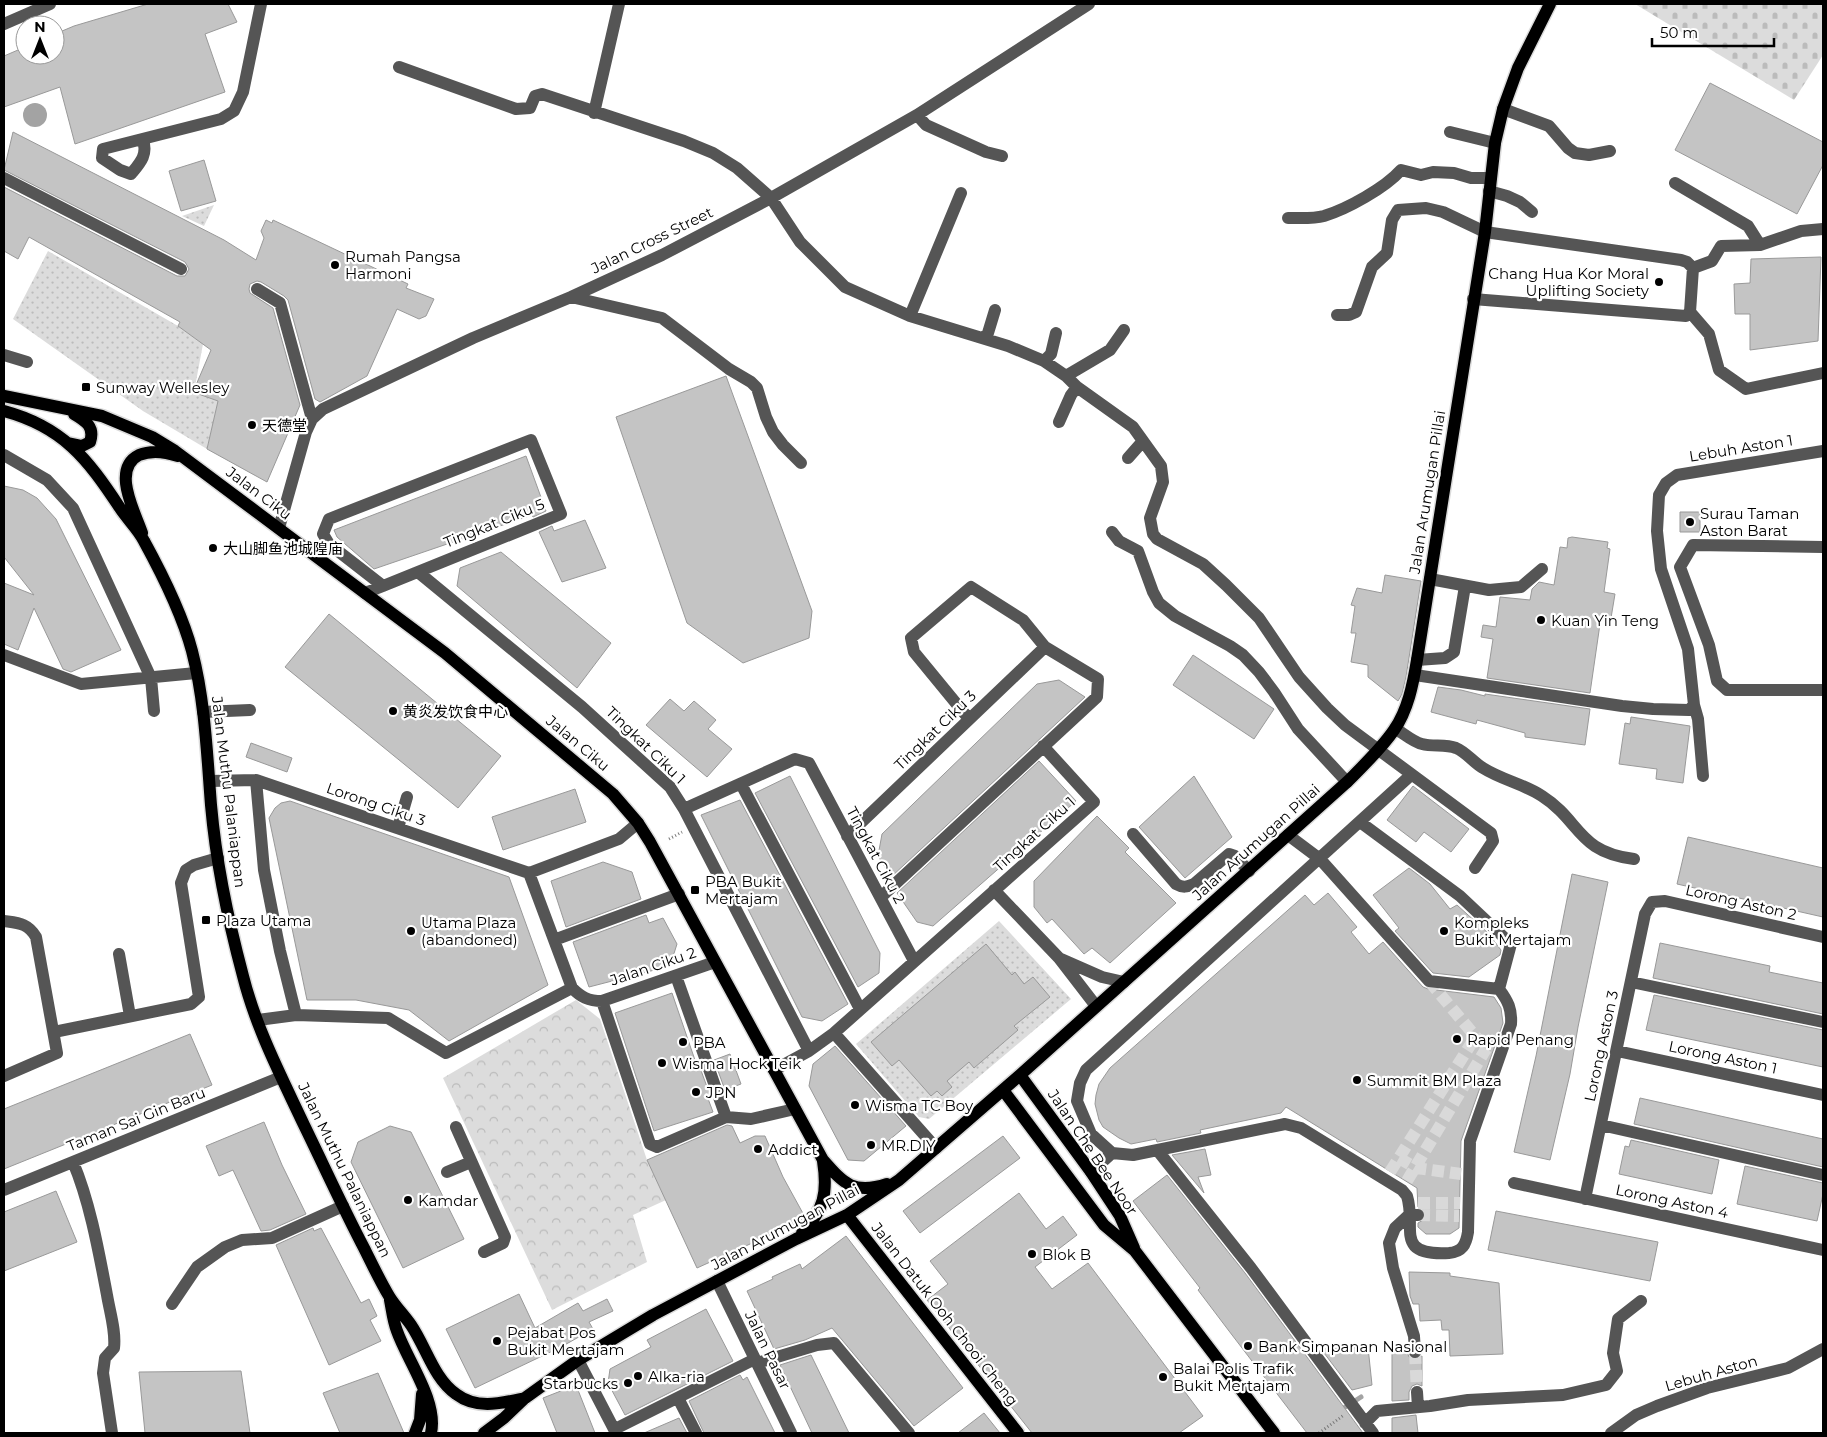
<svg xmlns="http://www.w3.org/2000/svg" width="1827" height="1437" font-family="Montserrat,'Noto Sans SC',sans-serif">
  <defs>
    <pattern id="grass-dots" width="8" height="8" patternUnits="userSpaceOnUse" patternTransform="scale(1.25)"><rect width="8" height="8" fill="#dcdcdc"/><path d="M2 2h.1M6 6h.1" fill="none" stroke="#bbb" stroke-width="1.8" stroke-linecap="round"/></pattern>
    <pattern id="forest-crowns" width="20" height="18" patternUnits="userSpaceOnUse" patternTransform="scale(1.25)"><rect width="20" height="18" fill="#dcdcdc"/><path d="M2 6a3 3 0 1 1 6 0M12 15a3 3 0 1 1 6 0" fill="none" stroke="#bbb"/></pattern>
    <pattern id="cemetery-stones" width="16" height="16" patternUnits="userSpaceOnUse" patternTransform="scale(1.25)"><rect width="16" height="16" fill="#dcdcdc"/><path d="M2 7V4a2 2 0 0 1 4 0v3zM10 15v-3a2 2 0 0 1 4 0v3z" fill="#bbb"/></pattern>
  </defs>
  <rect width="100%" height="100%" fill="#fff"/>
  <!-- grass -->
  <path fill="url(#grass-dots)" d="M214,205L204,226L182,216Z
    M48,251L178,326L203,344L194,392L218,401L207,449L143,411L13,319Z
    M999,921L1071,999L929,1119L919,1117L856,1044Z"/>
  <!-- forest -->
  <path fill="url(#forest-crowns)" d="M576,1000L600,1019L647,1160L666,1200L633,1215L647,1262L552,1310L443,1078Z"/>
  <!-- cemetery -->
  <path fill="url(#cemetery-stones)" d="M1635,4H1823V55L1794,100Z"/>
  <!-- water -->
  <path fill="#a3a3a3" d="M23 115a12 12 0 1 1 24 0a12 12 0 1 1-24 0Z"/>
  <g fill="none" stroke-linecap="round" stroke-linejoin="round">
    <!-- stream -->
    <path stroke="#a3a3a3" stroke-width="5" d="M1339,1411L1361,1397"/>
  </g>
  <!-- building -->
  <path fill="#c4c4c4" stroke="#999" d="M148,4H228L237,22L205,34L225,92L75,144L60,87L4,107V56L25,47V55H55V34L74,26Z
    M1710,83L1823,142V165L1797,214L1675,150Z
    M13,132L224,240L256,260L264,238L261,231L266,220L272,223L273,220L408,284L406,288L434,299L426,316L419,319L397,309L367,376L320,402L315,399L288,300L284,296L261,282L257,281L250,284L249,289L250,293L273,308L300,405L267,482L207,449L218,401L193,392L211,350L178,326L180,322L29,237L18,259L4,251V187L177,276H185L189,269L185,262L4,170Z
    M204,160L216,201L181,211L169,171Z
    M1821,257L1818,341L1750,350V314H1735L1734,284L1750,283L1751,259Z
    M726,376L812,611L809,638L743,663L687,623L616,417Z
    M526,456L546,511L533,517L532,515L374,569L337,537L334,530Z
    M4,486L23,490L37,498L56,519L121,650L71,672L63,669L34,608L18,650L4,644V583L34,595L4,557Z
    M1680,512H1700V532H1680Z
    M585,520L606,568L562,582L539,532L552,526L554,531Z
    M1572,537L1608,542L1607,548L1610,549L1604,592L1615,594L1611,618L1601,617L1590,693L1487,678L1493,639L1481,637L1483,625L1496,627L1500,597L1530,600L1532,589L1539,582L1554,585L1560,547L1567,548L1568,538Z
    M501,552L611,643L577,688L457,586L460,568Z
    M1385,575L1421,581L1406,677L1402,694L1398,701L1368,677V665L1351,662L1356,633H1351L1355,606L1351,605L1357,588L1382,593Z
    M329,614L501,756L458,808L285,667Z
    M1193,655L1274,709L1254,739L1173,685Z
    M1059,680L1085,697L891,877L878,856L882,834L1037,684Z
    M1438,687L1461,690L1485,696V694L1590,709L1585,745L1525,737V733L1477,720L1476,724L1431,712Z
    M670,699L684,711L694,701L716,720L708,729L732,749L707,777L646,725Z
    M1631,717L1690,726L1683,783L1656,779L1657,769L1619,764L1625,723L1630,724Z
    M251,743L292,758L287,772L246,757Z
    M1039,761L1076,801L933,926L917,922L897,893Z
    M790,776L880,953L879,973L858,987L755,793Z
    M1194,776L1232,837L1185,878L1139,827Z
    M1413,786L1469,829L1451,852L1424,832L1416,842L1387,820Z
    M575,789L586,822L503,850L492,817Z
    M740,800L848,1004L822,1021L802,1017L701,815Z
    M290,801L509,877L548,985L449,1041L409,1010L356,1000H307L269,818L275,808L281,803Z
    M1097,816L1129,848L1125,852L1176,903L1110,963L1092,948L1084,954L1052,919L1047,923L1034,907V881Z
    M1688,837L1823,868V917L1677,884Z
    M603,862L632,872L641,899L566,927L551,881Z
    M1409,868L1430,884L1450,909L1457,905L1488,933L1501,950L1500,955L1469,977L1433,973L1395,931L1399,928L1373,895Z
    M1572,874L1608,882L1578,1027L1570,1074L1550,1160L1514,1152L1536,1056Z
    M1328,893L1357,927L1351,932L1369,954L1383,942L1423,987L1428,989L1494,997L1501,1008L1503,1023L1461,1141L1459,1228L1450,1234H1426L1418,1227V1223L1425,1219L1426,1215L1422,1208L1418,1207L1417,1188L1286,1107L1281,1113L1200,1130L1201,1133L1157,1142L1156,1139L1131,1144L1119,1138L1103,1127L1099,1120L1095,1104L1096,1095L1099,1084L1110,1068L1305,895L1314,905Z
    M646,915L649,923L663,918L677,944L670,966L589,987L573,942Z
    M1660,943L1770,966L1769,972L1823,983V1014L1653,978Z
    M986,944L1012,975L1015,972L1024,984L1033,977L1050,997L1014,1026L1018,1030L974,1068L969,1062L947,1081L952,1087L942,1096L937,1091L931,1096L899,1060L892,1066L871,1042Z
    M672,993L697,1066L699,1065L710,1095L707,1096L713,1112L654,1131L615,1013Z
    M1654,995L1823,1030V1067L1646,1030Z
    M190,1034L212,1085L4,1169V1109Z
    M835,1046L906,1126L864,1161L848,1160L809,1086L813,1064Z
    M730,1054L741,1084L725,1090L714,1060Z
    M1640,1098L1823,1139V1167L1634,1124Z
    M264,1122L282,1165L306,1214L270,1230L261,1231L233,1170L219,1176L206,1146Z
    M727,1125L732,1126L740,1143L755,1136H765L783,1177L805,1217L792,1225L697,1268L647,1160Z
    M390,1126L411,1132L464,1239L403,1268L351,1162L358,1142Z
    M1003,1136L1020,1158L920,1233L903,1211Z
    M1631,1140L1719,1160L1712,1194L1619,1174L1625,1146L1629,1147Z
    M1205,1149L1211,1175L1198,1177L1204,1193L1172,1155Z
    M1745,1166L1823,1183V1194L1817,1221L1737,1204Z
    M1167,1175L1245,1273L1363,1433H1307L1229,1331L1198,1290L1200,1288L1133,1201Z
    M56,1191L77,1242L4,1271V1212Z
    M1019,1193L1046,1229L1063,1216L1077,1235L1035,1267L1052,1289L1088,1263L1203,1416L1179,1433H1032L927,1300L948,1284L930,1261Z
    M1496,1211L1658,1242L1650,1281L1488,1250Z
    M313,1228L314,1231L321,1228L361,1303L369,1299L377,1316L370,1320L381,1341L329,1365L276,1245Z
    M846,1236L963,1388L914,1426L832,1328L805,1340L774,1349L747,1291L773,1279L772,1277L800,1264L802,1269Z
    M1409,1272L1450,1273V1276L1499,1283L1503,1354L1450,1356L1449,1330H1442L1441,1320L1420,1321L1419,1304H1413L1410,1296Z
    M519,1294L535,1328L578,1303L583,1311L607,1299L613,1311L589,1322L593,1329L561,1347L475,1388L446,1329Z
    M706,1309L733,1361L625,1415L608,1383L610,1369L651,1347L647,1340Z
    M1368,1347L1372,1385L1352,1390L1321,1349Z
    M1392,1351L1407,1352L1409,1357L1415,1360L1422,1356V1386L1417,1384L1412,1386L1409,1392V1400L1392,1401Z
    M811,1355L849,1433H812L780,1365Z
    M241,1371L250,1433H145L139,1372Z
    M378,1373L404,1433H340L323,1393Z
    M740,1375L743,1380L747,1377L775,1433H704L689,1401Z
    M576,1385L595,1433H557L543,1398Z
    M984,1413L1000,1433H958Z
    M1416,1415L1418,1433H1392V1418Z
    M679,1418L687,1433H644Z"/>
  <g fill="none" stroke-linecap="round" stroke-linejoin="round">
    <!-- minor-tunnel -->
    <path stroke="#d9d9d9" stroke-width="12" stroke-dasharray="12 6" stroke-linecap="butt" d="M1429,981L1481,1043
      M1399,1158L1416,1168L1461,1174
      M1390,1172L1476,1036
      M1407,1181L1486,1049
      M1418,1203H1460
      M1418,1215L1459,1216
      M1415,1352L1417,1392"/>
    <!-- major casing -->
    <g stroke="#dbdbdb" stroke-width="15">
      <path id="major" d="M4,396L102,416L152,437L175,451L445,653L613,794L638,823L650,842L823,1160C844,1184 854,1195 887,1184
        M4,411C63,427 87,458 120,508C127,519 138,529 144,541C161,572 183,617 192,651C205,701 207,754 211,805C216,862 228,920 243,976C256,1028 281,1076 304,1125C324,1166 343,1208 364,1248C372,1264 380,1281 389,1296C395,1306 404,1315 411,1325C426,1347 434,1379 456,1394C477,1410 502,1403 525,1398
        M68,443L82,446L90,442C95,427 86,421 74,414
        M142,533C135,512 111,469 139,455C151,450 166,452 178,456
        M1020,1075L1091,1172L1120,1216L1134,1248
        M1003,1090L1104,1225L1135,1251L1274,1433
        M847,1215L1018,1433
        M802,1233C824,1210 828,1193 823,1161
        M390,1300C392,1310 393,1321 397,1331C407,1360 438,1401 431,1433
        M415,1433L420,1420L422,1394
        M484,1433L504,1418L525,1398L578,1360L653,1315L796,1239L847,1215L899,1180L1020,1075L1347,782C1364,765 1381,749 1394,730C1408,710 1413,684 1417,660L1485,232L1495,143L1503,109L1518,68L1550,4"/>
    </g>
    <!-- path -->
    <path stroke="#777" stroke-width="3" stroke-dasharray="1 2.5" stroke-linecap="butt" d="M669,839L682,832
      M1319,1433L1344,1415"/>
    <!-- minor -->
    <path stroke="#555" stroke-width="12" d="M4,24L50,4
      M399,67L516,109L530,108L535,96L542,94L684,141L713,153L737,168L771,198L800,242L845,287L910,316L1008,346L1044,361L1066,376L1077,387L1133,427L1161,466L1163,482L1150,518L1153,534L1157,539L1203,564L1226,585L1259,618L1299,677L1327,708L1345,725L1491,833L1493,841L1475,868
      M1503,109L1549,126L1568,148L1575,153L1589,155L1610,151
      M594,113L619,4
      M917,115L926,125L986,152L1002,156
      M1450,132L1495,143
      M143,140C148,155 140,163 131,174L120,170L102,158L103,149L221,119L234,111L243,92L261,4
      M4,178L181,269
      M1675,183L1748,226L1760,245
      M1489,191L1507,196L1520,202L1532,212
      M1288,218C1300,218 1313,219 1324,216C1347,209 1385,188 1401,170L1421,175L1433,172L1454,173L1471,178H1490
      M1693,268L1712,261L1721,246L1760,245L1801,231L1823,229
      M257,289L280,303L312,419
      M571,297L662,318L729,369L751,382L757,388L766,417L773,432L783,445L801,463
      M1690,312L1709,334L1719,370L1746,389L1823,373
      M1337,315H1349L1356,312L1372,267L1387,253L1392,220L1398,210L1426,208L1443,212L1485,232L1681,260L1687,262L1693,268L1690,312L1686,316L1473,299
      M910,316L961,193
      M984,338L988,333L995,310
      M4,355L27,362
      M1044,361L1051,354L1056,333
      M1066,376L1110,350L1124,330
      M1059,422L1071,395L1077,387
      M4,455L47,480L73,508L151,678L154,711
      M1128,458L1143,441
      M279,528L306,432L312,419L323,409L473,338L571,297L662,255L771,198L917,115L1089,4
      M1112,532L1119,541L1138,551L1153,592L1159,603L1175,616L1230,646L1243,655L1259,672L1274,692L1298,729L1347,782
      M1823,547L1693,545L1680,567L1709,645L1717,681L1727,690H1823
      M418,572L582,707L670,787L684,809L809,1051
      M1430,579L1489,590L1521,587L1542,569
      M365,593L383,586L561,514L531,440L329,519L323,534L329,544L383,586
      M4,655L81,684L196,673
      M1417,660L1445,658L1454,652L1465,586
      M1415,675L1622,706L1653,709L1689,710L1694,705L1688,649L1661,569L1657,531L1659,495L1666,483L1677,475L1823,451
      M1694,705L1698,719L1703,776
      M203,712L250,710
      M1396,729C1403,733 1413,742 1422,744C1433,747 1445,744 1456,748C1466,752 1474,763 1483,768C1502,780 1524,784 1542,796C1581,821 1577,852 1634,859
      M256,780L264,870L280,951L296,1015
      M210,781L256,780L529,873
      M741,784L860,1009
      M684,809L795,759L809,763L914,961
      M1360,822L1460,896L1511,944L1499,989
      M398,828L407,797
      M1133,834L1176,884C1183,888 1187,887 1194,884L1229,854L1235,856L1249,871
      M1288,835L1320,859L1429,981L1499,989C1508,1001 1512,1009 1511,1024L1470,1141L1468,1232C1466,1245 1462,1252 1449,1253C1393,1256 1417,1228 1407,1196L1402,1190L1301,1128L1285,1124L1133,1155L1112,1153L1091,1134L1077,1101L1080,1083L1086,1070L1411,775
      M847,836L1045,647
      M529,873L572,988C581,997 588,1001 602,1001L715,962
      M529,873L619,839L638,823
      M994,890L1059,958L1096,1006
      M881,897L1097,697L1098,679L1045,647L1023,620L971,587L911,638L914,652L969,719
      M4,921C18,923 28,923 36,937L57,1053L4,1076
      M554,940L679,894
      M119,954L130,1016
      M1061,959L1102,977L1124,982
      M676,976L726,1117
      M1631,982L1823,1022
      M602,1001L650,1144L657,1147L726,1117L751,1119L795,1109
      M258,1020L296,1015L388,1018L446,1053L572,988
      M54,1032L191,1004L199,997L181,883L186,870L194,865L218,858
      M834,1033L936,1148
      M1617,1051L1823,1095
      M774,1070L809,1051L834,1033L1094,802L1043,746
      M1601,1125L1823,1175
      M456,1127L505,1237L503,1243L484,1252
      M1158,1151L1251,1268L1373,1433
      M73,1162C90,1202 99,1253 107,1295C110,1313 116,1331 114,1348L105,1358L103,1373L112,1433
      M447,1172L471,1162
      M1091,1172L1112,1153
      M1514,1183L1823,1250
      M4,1190L281,1077
      M1585,1199L1645,914L1652,902L1665,901L1823,937
      M717,1281L791,1433
      M172,1304L197,1267L225,1247L242,1240L272,1238L343,1206
      M1415,1352L1414,1336L1393,1268L1389,1243L1395,1228L1409,1215H1418
      M578,1360L616,1433
      M757,1363L817,1345L834,1343L909,1433
      M1417,1392L1418,1407
      M678,1398L696,1433
      M1365,1423L1377,1411L1430,1406L1468,1400L1563,1395L1606,1385L1617,1371L1613,1353L1618,1319L1641,1301
      M615,1429L755,1359
      M1611,1433L1636,1415L1657,1406L1707,1388L1788,1368L1823,1349"/>
    <!-- major -->
    <use href="#major" stroke="#000" stroke-width="12"/>
  </g>
  <!-- markers -->
  <g fill="#000" stroke="#fff" stroke-width="2">
    <circle cx="335" cy="265" r="5"/>
    <circle cx="1659" cy="282" r="5"/>
    <rect x="81" y="382" width="10" height="10" rx="2.5"/>
    <circle cx="252" cy="425" r="5"/>
    <circle cx="1690" cy="522" r="5"/>
    <circle cx="213" cy="548" r="5"/>
    <circle cx="1541" cy="620" r="5"/>
    <circle cx="393" cy="711" r="5"/>
    <rect x="690" y="885" width="10" height="10" rx="2.5"/>
    <rect x="201" y="915" width="10" height="10" rx="2.5"/>
    <circle cx="411" cy="931" r="5"/>
    <circle cx="1444" cy="931" r="5"/>
    <circle cx="1457" cy="1039" r="5"/>
    <circle cx="683" cy="1042" r="5"/>
    <circle cx="662" cy="1063" r="5"/>
    <circle cx="1357" cy="1080" r="5"/>
    <circle cx="696" cy="1092" r="5"/>
    <circle cx="855" cy="1105" r="5"/>
    <circle cx="871" cy="1145" r="5"/>
    <circle cx="758" cy="1149" r="5"/>
    <circle cx="408" cy="1200" r="5"/>
    <circle cx="1032" cy="1254" r="5"/>
    <circle cx="497" cy="1341" r="5"/>
    <circle cx="1248" cy="1346" r="5"/>
    <circle cx="638" cy="1376" r="5"/>
    <circle cx="1163" cy="1377" r="5"/>
    <circle cx="628" cy="1383" r="5"/>
  </g>
  <g text-anchor="middle" dominant-baseline="central" stroke-width="4.5" stroke-linejoin="round" paint-order="stroke">
    <!-- street labels -->
    <g font-size="15" fill="#000" stroke="#fff">
      <text transform="translate(652 240) rotate(-26)">Jalan Cross Street</text>
      <text transform="translate(1741 448) rotate(-9)">Lebuh Aston 1</text>
      <text transform="translate(1427 492) rotate(-81)">Jalan Arumugan Pillai</text>
      <text transform="translate(259 493) rotate(37)">Jalan Ciku</text>
      <text transform="translate(494 523) rotate(-22)">Tingkat Ciku 5</text>
      <text transform="translate(935 730) rotate(-44)">Tingkat Ciku 3</text>
      <text transform="translate(578 743) rotate(40)">Jalan Ciku</text>
      <text transform="translate(646 745) rotate(44)">Tingkat Ciku 1</text>
      <text transform="translate(229 792) rotate(83)">Jalan Muthu Palaniappan</text>
      <text transform="translate(376 804) rotate(19)">Lorong Ciku 3</text>
      <text transform="translate(1034 834) rotate(-42)">Tingkat Ciku 1</text>
      <text transform="translate(1256 842) rotate(-42)">Jalan Arumugan Pillai</text>
      <text transform="translate(876 855) rotate(62)">Tingkat Ciku 2</text>
      <text transform="translate(1741 902) rotate(13)">Lorong Aston 2</text>
      <text transform="translate(653 966) rotate(-19)">Jalan Ciku 2</text>
      <text transform="translate(1601 1046) rotate(-78)">Lorong Aston 3</text>
      <text transform="translate(1723 1057) rotate(12)">Lorong Aston 1</text>
      <text transform="translate(136 1119) rotate(-22)">Taman Sai Gin Baru</text>
      <text transform="translate(1093 1152) rotate(56)">Jalan Che Bee Noor</text>
      <text transform="translate(345 1170) rotate(64)">Jalan Muthu Palaniappan</text>
      <text transform="translate(1672 1201) rotate(12)">Lorong Aston 4</text>
      <text transform="translate(785 1227) rotate(-28)">Jalan Arumugan Pillai</text>
      <text transform="translate(945 1314) rotate(52)">Jalan Datuk Ooh Chooi Cheng</text>
      <text transform="translate(768 1350) rotate(64)">Jalan Pasar</text>
      <text transform="translate(1711 1373) rotate(-16)">Lebuh Aston</text>
    </g>
    <!-- poi labels -->
    <g font-size="15" fill="#000" stroke="#fff" text-anchor="start">
      <text x="345" y="256">Rumah Pangsa<tspan x="345" dy="17">Harmoni</tspan></text>
      <text x="1649" y="273" text-anchor="end">Chang Hua Kor Moral<tspan x="1649" dy="17">Uplifting Society</tspan></text>
      <text x="96" y="387">Sunway Wellesley</text>
      <text x="262" y="425">天德堂</text>
      <text x="1700" y="513">Surau Taman<tspan x="1700" dy="17">Aston Barat</tspan></text>
      <text x="223" y="548">大山脚鱼池城隍庙</text>
      <text x="1551" y="620">Kuan Yin Teng</text>
      <text x="403" y="711">黄炎发饮食中心</text>
      <text x="705" y="881">PBA Bukit<tspan x="705" dy="17">Mertajam</tspan></text>
      <text x="216" y="920">Plaza Utama</text>
      <text x="421" y="922">Utama Plaza<tspan x="421" dy="17">(abandoned)</tspan></text>
      <text x="1454" y="922">Kompleks<tspan x="1454" dy="17">Bukit Mertajam</tspan></text>
      <text x="1467" y="1039">Rapid Penang</text>
      <text x="693" y="1042">PBA</text>
      <text x="672" y="1063">Wisma Hock Teik</text>
      <text x="1367" y="1080">Summit BM Plaza</text>
      <text x="706" y="1092">JPN</text>
      <text x="865" y="1105">Wisma TC Boy</text>
      <text x="881" y="1145">MR.DIY</text>
      <text x="768" y="1149">Addict</text>
      <text x="418" y="1200">Kamdar</text>
      <text x="1042" y="1254">Blok B</text>
      <text x="507" y="1332">Pejabat Pos<tspan x="507" dy="17">Bukit Mertajam</tspan></text>
      <text x="1258" y="1346">Bank Simpanan Nasional</text>
      <text x="1173" y="1368">Balai Polis Trafik<tspan x="1173" dy="17">Bukit Mertajam</tspan></text>
      <text x="648" y="1376">Alka-ria</text>
      <text x="618" y="1383" text-anchor="end">Starbucks</text>
    </g>
  </g>
  <!-- border -->
  <rect width="1827" height="1437" fill="none" stroke="#000000" stroke-width="10"/>
  <!-- north arrow -->
  <g transform="translate(40 40)"><circle r="24" fill="#ffffff" stroke="#999999"/>
  <path d="M0-4L9 19L0 12L-9 19Z" fill="#000000"/>
  <text y="-8" font-size="14" font-weight="bold" text-anchor="middle" fill="#000000">N</text>
  </g>
  <!-- scale -->
  <path d="M1652 38v8h122v-8" fill="none" stroke="#000000" stroke-width="2.5"/>
  <text x="1660" y="38" font-size="15" fill="#000000" stroke="#ffffff" stroke-width="4" paint-order="stroke">50 m</text>
</svg>
